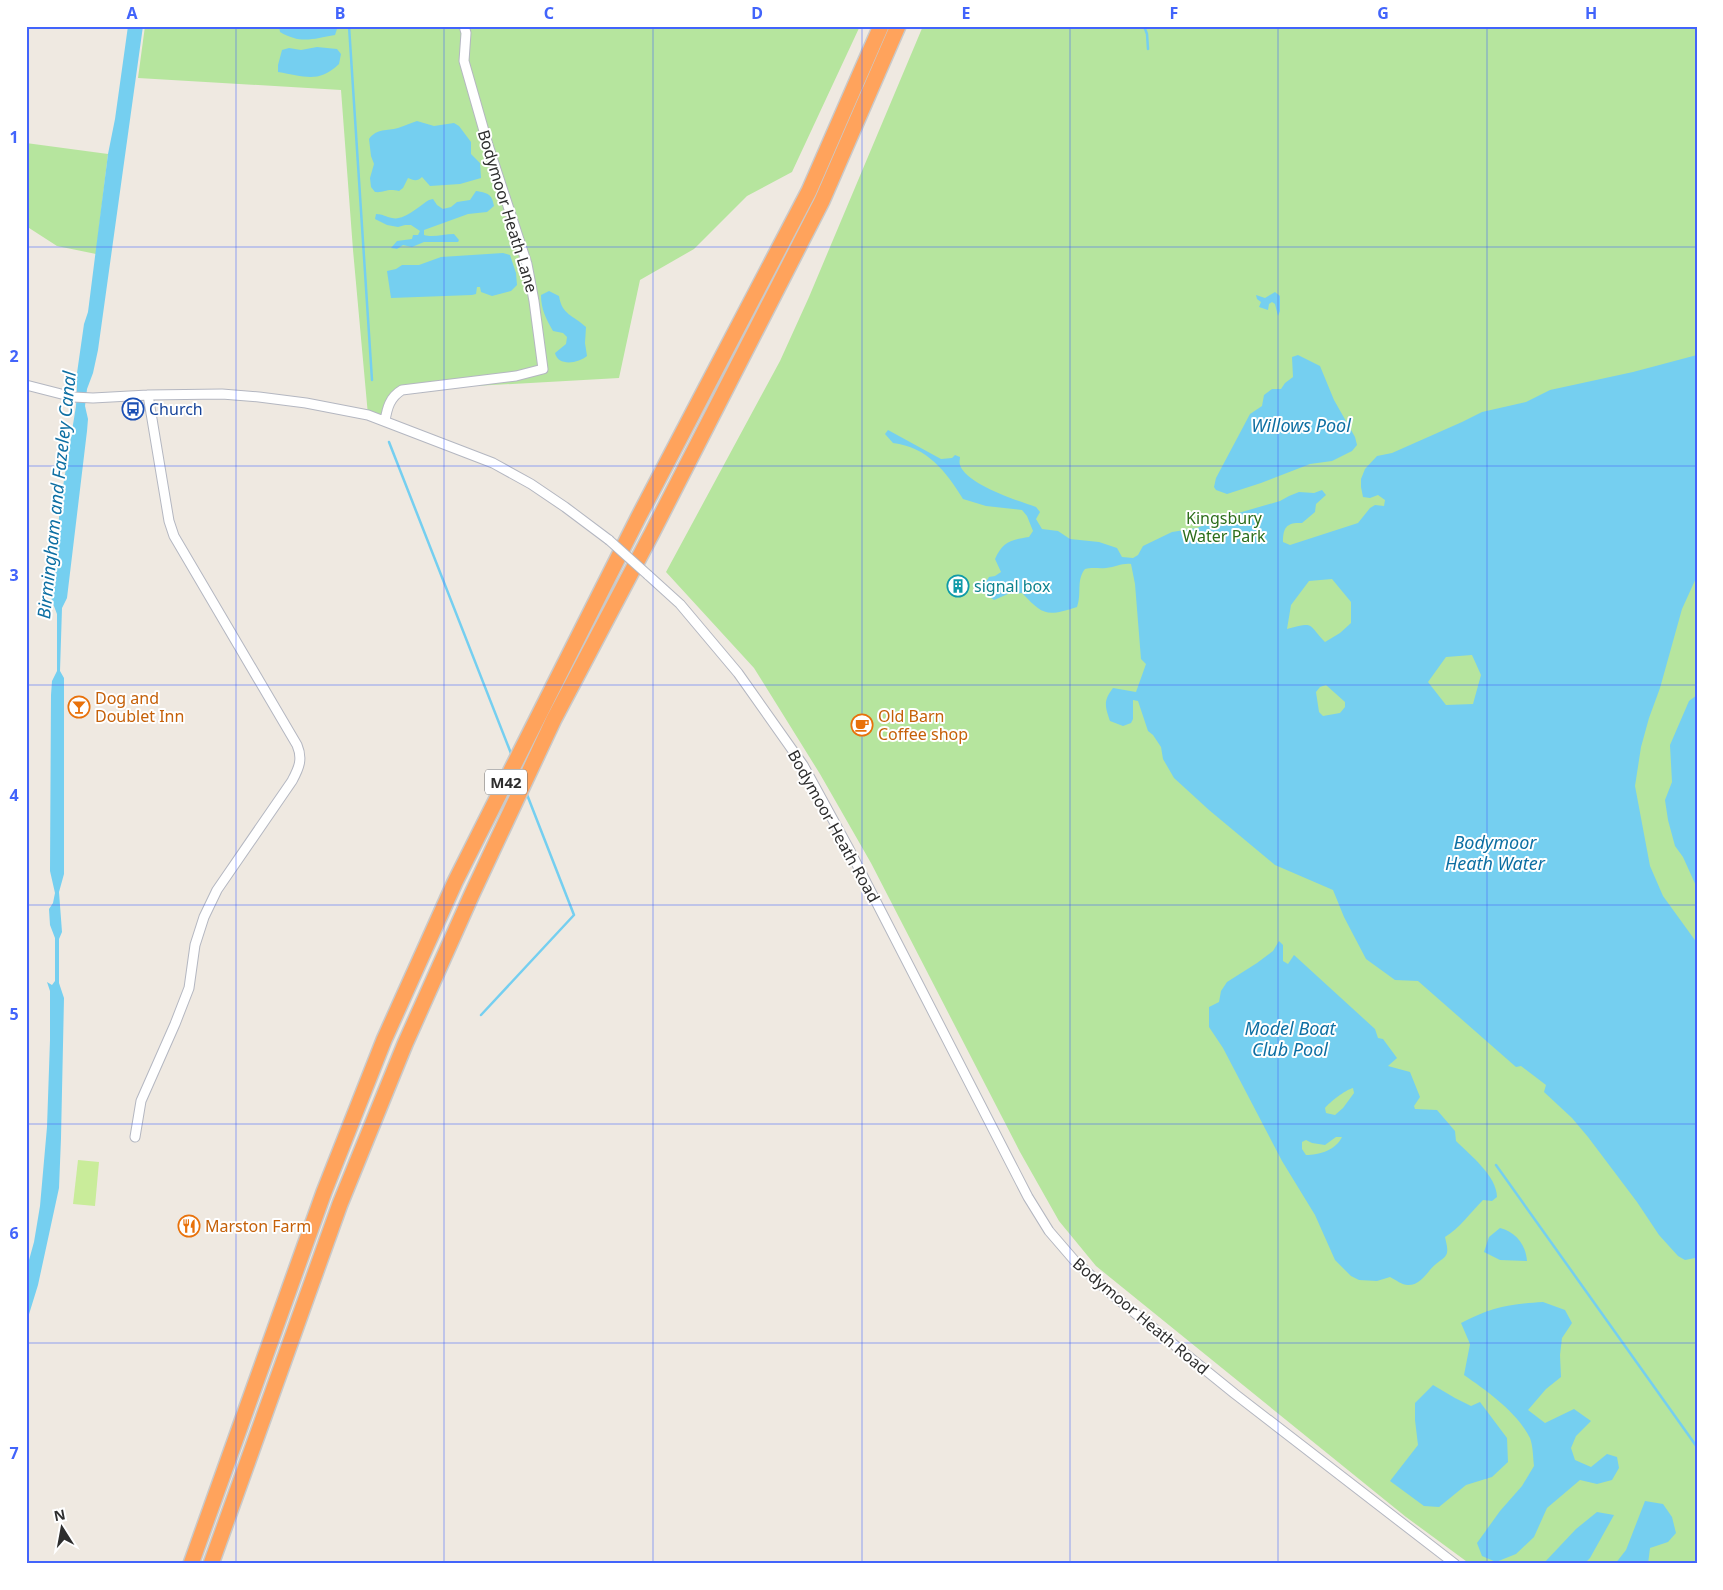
<svg xmlns="http://www.w3.org/2000/svg" width="1723" height="1590" font-family="'Noto Sans',sans-serif">
  <rect width="100%" height="100%" fill="#efe9e1"/>
  <!-- green -->
  <path fill="#b6e59e" d="M145,26H860L792,172L747,196L694,249L640,280L619,378L402,390L394,394L385,421L368,415L353,250L341,90L138,78Z
    M923,26H1697V1564H1470L1406,1517L1096,1266L1059,1221L1020,1152L871,863L820,774L754,668L666,572L780,361L809,297Z
    M26,143L108,154L96,254L57,246L26,226L28,219H26Z"/>
  <!-- pitch -->
  <path fill="#c9ec9a" d="M78,1160L99,1162L95,1206L73,1204Z"/>
  <!-- water -->
  <path fill="#75cff0" fill-rule="evenodd" d="M128,26H143L98,350L93,373L87,389L85,406L88,419L87,431L67,598L62,608L60,671L64,678V874L59,892L62,932L59,939V983L64,998L61,1138L59,1188L38,1285L26,1324V1271L34,1242L40,1206L47,1127L50,1040V991L47,982L52,985L55,981V938L50,925L49,909L53,903L55,893L50,871L51,695L52,681L57,671V614L52,601L49,584L54,564L61,499L76,406L77,386L76,380L84,324L88,312L108,154L115,119Z
    M279,26H338L335,35C313,39 300,44 280,32Z
    M317,47L337,49L341,54L339,64C318,84 304,76 278,72V65L282,50L289,48L301,50Z
    M417,121L434,126L454,123L459,126L471,142V154L480,163L481,178L460,184L430,186L422,177C417,182 413,180 408,178L403,188L399,191C386,188 385,193 375,192L371,187L370,178L374,164L371,156L369,139C377,128 387,131 398,128C405,126 410,123 417,121Z
    M476,191C488,193 492,194 494,206L487,212L468,214L424,230V235C433,238 444,234 454,234L459,240L458,242H424L412,247L403,245L397,249L391,248L397,241L412,239L413,235H418L420,231L411,225H405L398,227L387,225L375,219L376,214C383,214 386,217 392,218C404,221 419,206 429,200L433,199L437,205L443,209L451,207L457,202L470,200Z
    M503,253L510,255L516,273L517,285L511,291L492,296L481,292L480,287H477L476,294L472,295L391,298L387,271L396,269L402,265H419L441,257Z
    M549,291L559,296C562,315 573,315 586,327L585,343L587,356C579,363 558,367 555,353L566,344L567,337L563,333L553,331C546,319 541,309 541,295Z
    M1275,292L1280,296V311L1278,316L1275,304L1272,302L1269,304L1268,310L1259,307L1261,302L1257,299L1256,295L1265,298Z
    M1298,355L1320,366L1334,400L1355,437L1357,445L1352,451L1332,461L1310,464L1261,483L1227,494L1216,490L1214,487L1216,478L1250,414L1262,406L1264,395L1272,389H1281L1285,383L1293,377L1292,357Z
    M1697,355V576L1682,609L1660,688L1649,718L1641,747L1635,786L1650,866L1663,896L1697,943V1256L1695,1258L1685,1260L1678,1256L1659,1235L1637,1202L1588,1137L1572,1118L1544,1092L1546,1085L1521,1066L1516,1067L1418,981L1395,980L1366,959L1344,917L1333,890L1275,865L1209,810L1174,778L1163,759L1161,747L1153,735L1148,731L1138,701L1133,700V719L1131,723L1123,726L1110,721C1105,706 1103,701 1113,688L1136,692L1146,664L1141,659L1135,584L1131,564C1122,563 1116,567 1106,568C1099,569 1093,567 1085,569C1076,580 1082,594 1077,607C1046,617 1043,615 1022,593L1008,594L994,600L984,593V585L989,577L995,576L1001,572L995,559C1003,541 1011,540 1029,537L1033,531L1027,516L1022,510L986,506L963,499C946,471 927,447 893,443L885,434L888,430L941,459L952,458L955,455L960,457C960,459 959,462 960,465C966,484 1018,501 1036,507L1040,512L1036,519L1042,529L1058,531L1070,539L1099,542L1117,548L1122,557L1133,558L1138,555L1143,546L1172,532L1197,528L1221,518L1280,501L1289,496L1299,492L1314,493L1322,490L1326,495L1316,504L1315,512L1302,523C1287,522 1283,527 1283,542L1290,545L1358,523L1370,508L1375,505L1384,506L1385,500L1378,495L1370,498L1363,497L1361,487V479L1365,469L1377,456L1392,453L1462,422L1482,412L1526,402L1550,390L1633,372ZM1332,579L1351,602V623L1340,633L1325,642C1307,623 1315,622 1287,629L1291,605L1309,581ZM1472,655L1481,675L1473,704L1446,705L1428,682L1446,657ZM1326,685L1345,702V707L1340,713L1323,716L1319,712L1316,692L1320,687Z
    M1697,695V888L1683,857L1675,846L1668,820L1665,800L1672,782L1670,745L1689,701Z
    M1279,941L1283,945V961L1288,964L1294,955L1375,1029L1378,1038L1383,1039L1397,1058L1388,1066L1410,1072L1420,1097L1414,1106L1415,1109L1437,1110L1455,1131L1456,1141C1470,1155 1497,1176 1497,1197L1492,1201L1483,1200C1471,1212 1459,1229 1445,1237C1446,1242 1448,1248 1447,1253C1445,1259 1440,1260 1436,1264C1427,1271 1422,1285 1408,1285C1402,1285 1396,1280 1390,1277L1377,1281L1359,1280L1351,1276L1335,1260L1315,1215L1282,1161L1223,1048L1209,1027V1007L1219,1002L1221,991L1227,982L1257,963L1273,951ZM1353,1088L1354,1093L1343,1108L1335,1115L1326,1113L1325,1108C1330,1102 1345,1090 1353,1088ZM1336,1137H1342C1336,1150 1319,1155 1306,1155L1302,1149V1142L1306,1140L1312,1143L1325,1145Z
    M1500,1228C1516,1232 1526,1245 1527,1261L1500,1260L1484,1252L1489,1237Z
    M1543,1302L1565,1310L1572,1323L1562,1338L1560,1355L1561,1377L1546,1389L1528,1410L1545,1423L1574,1409L1591,1421L1576,1436L1571,1448L1575,1460L1591,1467L1607,1454L1617,1457L1619,1468L1612,1480L1597,1484L1580,1480L1547,1508L1534,1537L1516,1554L1496,1562L1482,1556L1477,1543L1500,1511L1522,1486L1534,1466C1533,1457 1533,1446 1530,1438C1517,1412 1487,1391 1464,1375L1470,1344L1461,1323C1492,1307 1509,1304 1543,1302Z
    M1433,1385L1455,1398L1471,1406L1480,1402L1507,1438L1508,1462L1492,1477L1466,1485L1439,1507L1424,1506L1390,1481L1418,1445L1415,1420V1403Z
    M1645,1501L1663,1504L1672,1517L1676,1533L1668,1542L1650,1548L1648,1564H1615L1626,1550Z
    M1597,1512L1614,1515L1590,1558L1584,1564H1543L1576,1529Z"/>
  <g fill="none" stroke-linecap="round" stroke-linejoin="round">
    <!-- stream -->
    <path stroke="#75cff0" stroke-width="2.5" d="M349,26L372,380
      M1144,26L1147,34L1148,49
      M389,442L512,756
      M481,1015L574,915L526,792
      M1496,1165L1697,1447"/>
    <!-- minor casing -->
    <g stroke="#b4b7c1" stroke-width="11">
      <path id="minor" d="M26,385L73,397L93,398L148,395L222,394L259,397L306,403L368,415L493,463L531,484L565,507L609,540
        M385,421C387,408 390,397 402,390L516,376L543,369L534,301L527,264L488,145L464,61L466,33L464,26
        M648,575L680,604L738,673L803,765L849,849L1028,1197L1049,1231L1074,1260L1109,1292L1235,1394L1455,1564
        M135,1137L141,1101L175,1024L189,988L195,945L204,917L217,890L292,781C299,768 303,759 297,745L174,536L169,521L148,395"/>
    </g>
    <!-- motorway casing -->
    <g stroke="#c9c9c9" stroke-width="18">
      <path id="motorway" d="M191,1564L324,1192L384,1040L455,882L638,518L809,191L881,26
        M211,1564L340,1204L405,1044L472,894L554,719L652,533L822,201L898,26"/>
    </g>
    <!-- minor -->
    <use href="#minor" stroke="#fff" stroke-width="9"/>
    <!-- motorway -->
    <use href="#motorway" stroke="#ffa35c" stroke-width="15"/>
    <!-- minor-bridge casing -->
    <g stroke="#b4b7c1" stroke-width="11" stroke-linecap="butt">
      <path id="minor-bridge" d="M609,540L648,575"/>
    </g>
    <!-- minor-bridge -->
    <use href="#minor-bridge" stroke="#fff" stroke-width="9"/>
  </g>
  <!-- grid -->
  <path fill="none" stroke="#4264fb" stroke-width="1" stroke-opacity="0.55" d="M236,26V1564M444,26V1564M653,26V1564M862,26V1564M1070,26V1564M1278,26V1564M1487,26V1564M26,247H1697M26,466H1697M26,685H1697M26,905H1697M26,1124H1697M26,1343H1697"/>
  <!-- icons -->
  <defs>
    <g id="bus-ring" transform="scale(1.125)"><circle r="9.5" fill="#fff" stroke="#1a4fb4" stroke-width="1.5"/><path d="M-5-6H5V4H4V6H2V4H-2V6H-4V4H-5ZM-3.5-4V0h7V-4ZM-3.5 1.2v1.5H-2V1.2ZM2 1.2v1.5H3.5V1.2Z" fill="#1a4fb4"/></g>
    <g id="building-ring" transform="scale(1.125)"><circle r="9.5" fill="#fff" stroke="#0f9aa8" stroke-width="1.5"/><path d="M-4-6H4V6H1V3H-1V6H-4ZM-2.5-4.3h1.7v1.8h-1.7ZM.8-4.3h1.7v1.8H.8ZM-2.5-1h1.7V.8h-1.7ZM.8-1h1.7V.8H.8Z" fill="#0f9aa8"/></g>
    <g id="bar-ring" transform="scale(1.125)"><circle r="9.5" fill="#fff" stroke="#e8710a" stroke-width="1.5"/><path d="M-6-5H6L.8 .8V4.5H3.5V6h-7V4.5H-.8V.8Z" fill="#e8710a"/></g>
    <g id="cafe-ring" transform="scale(1.125)"><circle r="9.5" fill="#fff" stroke="#e8710a" stroke-width="1.5"/><path d="M-5.5-4.5H6V0H3Q3 3.5 0 3.5H-2.5Q-5.5 3.5-5.5 0ZM3-3.2v2h1.7v-2ZM-6 4.5H4V6H-6Z" fill="#e8710a"/></g>
    <g id="restaurant-ring" transform="scale(1.125)"><circle r="9.5" fill="#fff" stroke="#e8710a" stroke-width="1.5"/><path d="M-5-6h1v4h1v-4h1v4h1v-4h1v5L-1.5 .5V6h-2V.5L-5-1ZM5-6V6H3V1.5H1.5Q1.5-4 5-6Z" fill="#e8710a"/></g>
  </defs>
  <g fill-rule="evenodd">
    <use href="#bus-ring" x="133" y="409"/>
    <use href="#building-ring" x="958" y="586"/>
    <use href="#bar-ring" x="79" y="707"/>
    <use href="#cafe-ring" x="862" y="725"/>
    <use href="#restaurant-ring" x="189" y="1226"/>
  </g>
  <g text-anchor="middle" dominant-baseline="central" stroke-width="4" stroke-linejoin="round" paint-order="stroke">
    <!-- shield labels -->
    <rect fill="#fff" stroke="#6d6d6d" stroke-width="1" x="485" y="769.5" width="42" height="25" rx="4"/>
    <g font-size="15" font-weight="bold" fill="#2e2e2e">
      <text x="506" y="782">M42</text>
    </g>
    <!-- street labels -->
    <g font-size="16" fill="#2e2e2e" stroke="#fff">
      <text transform="translate(508 211) rotate(73)">Bodymoor Heath Lane</text>
      <text transform="translate(834 826) rotate(61)">Bodymoor Heath Road</text>
      <text transform="translate(1141 1316) rotate(40)">Bodymoor Heath Road</text>
    </g>
    <!-- transit labels -->
    <g font-size="16" fill="#164399" stroke="#fff" text-anchor="start">
      <text x="149" y="409">Church</text>
    </g>
    <!-- park labels -->
    <g font-size="16" fill="#2c6e1b" stroke="#fff">
      <text x="1224" y="518">Kingsbury<tspan x="1224" dy="18">Water Park</tspan></text>
    </g>
    <!-- culture labels -->
    <g font-size="16" fill="#0d838f" stroke="#fff" text-anchor="start">
      <text x="974" y="586">signal box</text>
    </g>
    <!-- food labels -->
    <g font-size="16" fill="#c56008" stroke="#fff" text-anchor="start">
      <text x="95" y="698">Dog and<tspan x="95" dy="18">Doublet Inn</tspan></text>
      <text x="878" y="716">Old Barn<tspan x="878" dy="18">Coffee shop</tspan></text>
      <text x="205" y="1226">Marston Farm</text>
    </g>
    <!-- water labels -->
    <g font-size="18" font-style="italic" fill="#0d6fa3" stroke="#fff">
      <text x="1301" y="425">Willows Pool</text>
      <text transform="translate(56 495) rotate(-84)">Birmingham and Fazeley Canal</text>
      <text x="1495" y="842">Bodymoor<tspan x="1495" dy="21">Heath Water</tspan></text>
      <text x="1290" y="1028">Model Boat<tspan x="1290" dy="21">Club Pool</tspan></text>
    </g>
  </g>
  <!-- border -->
  <rect width="1723" height="1590" fill="none" stroke="#ffffff" stroke-width="55"/>
  <!-- north arrow -->
  <g transform="translate(62 1528) rotate(349)" stroke="#ffffff" stroke-width="4" paint-order="stroke">
  <path d="M0-4L9 19L0 12L-9 19Z" fill="#2e2e2e"/>
  <text y="-8" font-size="14" font-weight="bold" text-anchor="middle" fill="#2e2e2e">N</text>
  </g>
  <rect x="28" y="28" width="1668" height="1534" fill="none" stroke="#4264fb" stroke-width="2"/>
  <g font-size="16" text-anchor="middle" font-weight="bold" fill="#4264fb">
    <text x="132" y="19">A</text>
    <text x="340" y="19">B</text>
    <text x="549" y="19">C</text>
    <text x="757" y="19">D</text>
    <text x="966" y="19">E</text>
    <text x="1174" y="19">F</text>
    <text x="1383" y="19">G</text>
    <text x="1591" y="19">H</text>
    <text x="14" y="143">1</text>
    <text x="14" y="362">2</text>
    <text x="14" y="581">3</text>
    <text x="14" y="801">4</text>
    <text x="14" y="1020">5</text>
    <text x="14" y="1239">6</text>
    <text x="14" y="1459">7</text>
  </g>
</svg>
